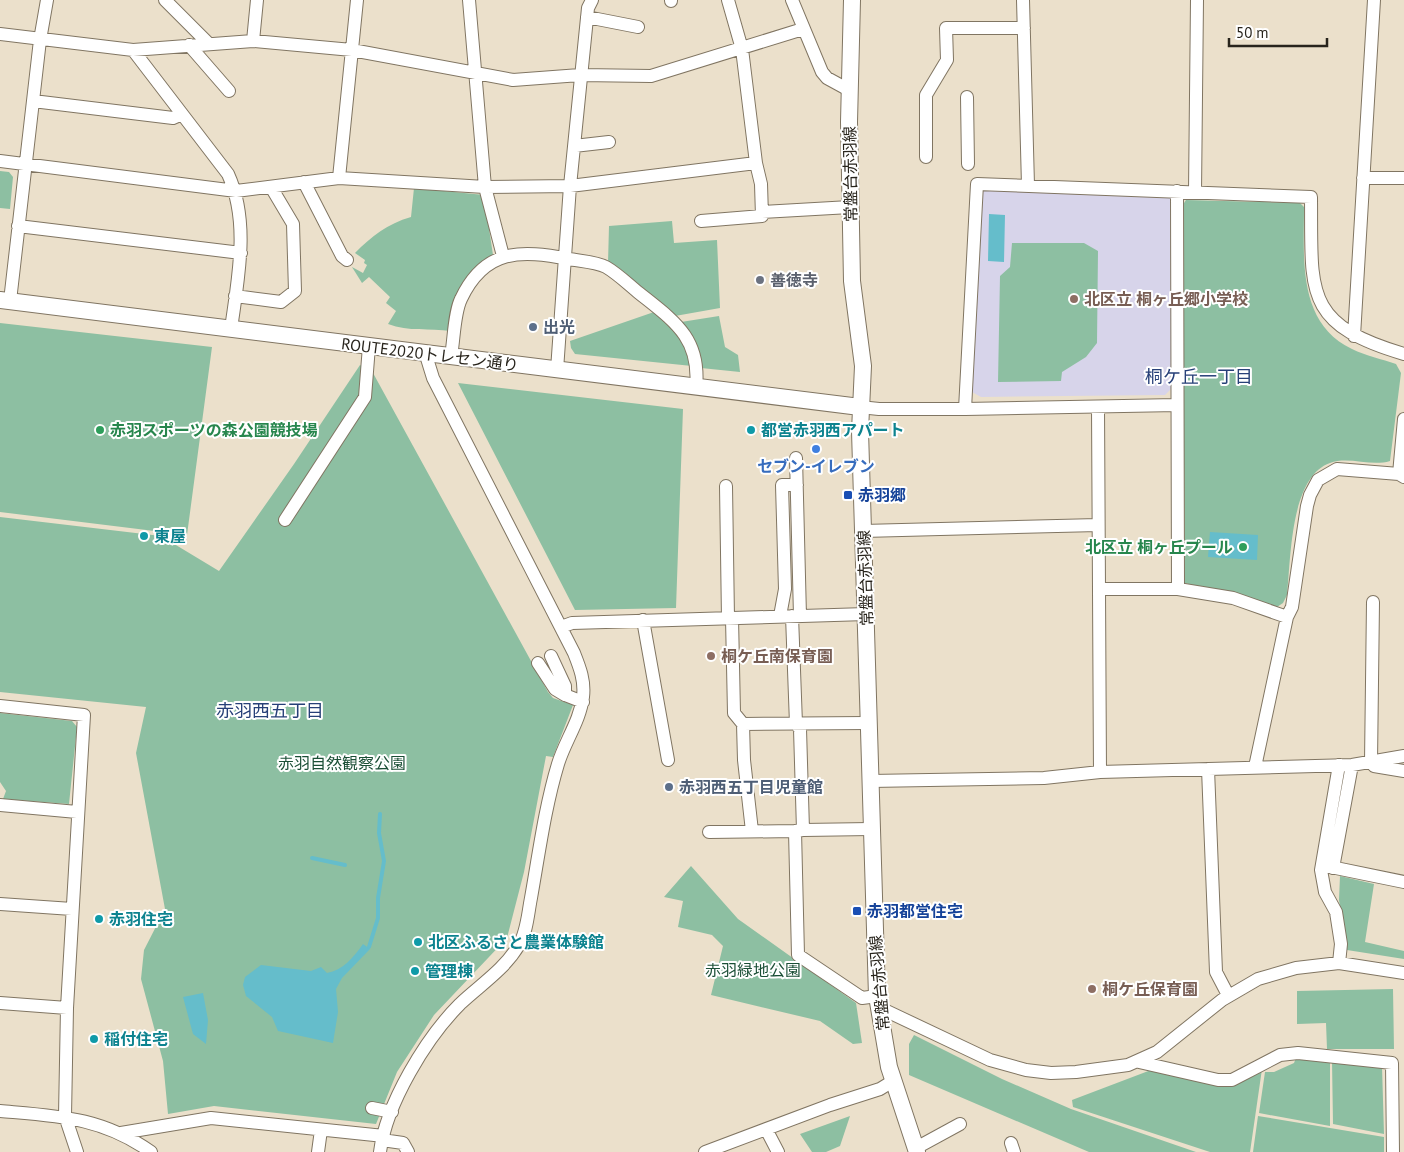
<svg xmlns="http://www.w3.org/2000/svg" width="1404" height="1152" font-family="'PT Sans','Noto Sans JP',sans-serif">
  <rect width="100%" height="100%" fill="#ebe0cb"/>
  <!-- education -->
  <path fill="#d7d4ea" d="M982,189L1171,197V389L1165,395L981,397L972,392Z"/>
  <!-- green -->
  <path fill="#8dbfa2" d="M0,171L9,172L13,177L10,209L0,208Z
    M414,188L484,195L493,255L478,266L456,295L451,331C429,328 409,332 388,324L396,311L386,303L390,297L369,277L362,283L352,267L363,273L367,265L364,263L365,260L355,253C372,236 387,224 411,217Z
    M1186,200L1300,203L1304,207C1304,258 1297,323 1352,349C1366,356 1382,359 1396,364L1401,373L1390,461C1371,467 1349,456 1330,463C1290,477 1291,558 1287,595L1283,603L1277,607L1185,583L1182,206Z
    M672,221L674,243L717,240L720,308L675,316L608,263L609,226Z
    M1012,243H1084L1098,251L1097,343L1086,357L1062,372L1061,381L998,382L1000,276L1010,267Z
    M654,312L684,341L692,366L575,354L571,348L570,341Z
    M719,316L725,347L738,355L740,372L701,368L681,322Z
    M0,323L212,347L187,535L0,512Z
    M360,365L373,373L548,692L553,698L573,705L553,757L546,756L524,872L507,938L434,1015L397,1072L376,1124L214,1106L168,1114L163,1061L141,979L144,950L165,909L136,753L146,707L0,692V517L161,536L219,571L294,464Z
    M458,383L683,409L676,608L575,610Z
    M0,713L72,721L77,727L69,804L3,799L6,791L0,782Z
    M691,866L738,919L856,1003L862,1043L853,1044L820,1021L711,995L723,946L712,935L678,927L683,901L664,897Z
    M1340,876L1374,884L1365,942L1404,951V959L1347,950L1339,900Z
    M1393,989L1394,1049H1327L1326,1023L1297,1024V991Z
    M914,1035L1002,1079L1071,1109L1196,1152H1089L909,1075V1044Z
    M1296,1058L1330,1063V1126L1259,1113L1265,1072H1274L1294,1063Z
    M1332,1060L1382,1066L1384,1134L1333,1124Z
    M1262,1069L1250,1152H1210L1073,1107L1072,1100L1151,1070L1201,1082Z
    M850,1116L840,1146L826,1152H812L800,1134Z
    M1258,1116L1384,1137V1152H1253Z"/>
  <!-- water -->
  <path fill="#65bdcb" d="M989,214L1005,215L1004,262L988,261Z
    M1210,532L1258,535L1257,560L1208,557Z
    M363,944L370,949L342,978L336,989L338,1012L333,1043L278,1031L272,1017L246,996L243,985L245,977L261,965L311,971L321,967L327,973C343,970 353,958 363,944Z
    M203,993L208,1020L206,1044L193,1034L183,997Z"/>
  <g fill="none" stroke-linecap="round" stroke-linejoin="round">
    <!-- stream -->
    <path stroke="#65bdcb" stroke-width="4" d="M312,858L345,865
      M369,947L378,918V898L384,861L379,833L380,814"/>
    <!-- minor casing -->
    <g stroke="#807562" stroke-width="14">
      <path id="minor" d="M165,0L208,43
        M469,0L485,187L503,256
        M671,0V1
        M792,0L822,72L827,78L849,90
        M1023,0L1028,185
        M587,17L638,27
        M0,34L133,50L253,41L352,50L513,80L580,75L651,76L803,29
        M253,41L257,0
        M189,45L229,91
        M133,50L228,174C250,222 238,278 231,329
        M967,97L968,164
        M33,101L173,118L182,114
        M574,146L609,142
        M926,157V95L947,60L946,28H1024
        M0,161L236,191L339,178L485,187L570,186L756,163L742,49L728,0
        M339,178L357,0
        M1363,178H1404
        M304,182L342,256L347,260
        M1177,191L1178,589
        M1195,192L1197,0
        M762,212L850,207
        M701,221L762,216L761,184L756,163
        M18,226L241,253
        M235,296L281,302L295,291L293,224L271,187
        M10,301L40,40L47,0
        M1354,336L1374,0
        M451,356C454,340 454,313 461,299C485,248 521,250 569,259C580,261 597,262 606,267C618,274 629,285 639,293C674,321 701,338 696,388
        M557,370L570,186L588,8L592,0
        M860,407L879,409H965L1177,405
        M1098,407L1100,772
        M965,409L977,184L1311,197C1312,291 1302,324 1404,354
        M796,458L800,616
        M1399,474L1404,419
        M726,486L728,618
        M285,520L365,397L369,346
        M863,531L1098,525
        M1100,589H1178L1233,598L1287,617
        M780,616L785,589L782,485H797
        M792,616L796,724L800,729L803,830L795,831L798,955L862,998L877,996
        M732,618L734,713L743,724L744,760L752,831
        M643,620L668,760
        M561,627L572,623L866,614
        M551,656L565,686V695L583,702
        M538,663L555,689L565,695
        M0,706L84,715L67,1008L65,1116L77,1152
        M743,724L868,723
        M1371,762L1373,602
        M1374,766L1404,771
        M1255,767L1287,617L1292,607L1307,506L1310,495L1318,480L1337,469L1399,474L1404,477
        M1208,769L1216,972L1228,995
        M870,781L1044,778L1100,772L1352,765L1404,756
        M0,805L77,812
        M803,830L871,829
        M709,832L795,831
        M1326,866L1404,882
        M1333,868L1352,765
        M0,904L72,909
        M1339,963L1341,944L1336,912L1325,892L1321,870L1339,765
        M0,1003L67,1008
        M878,1007L990,1060L1026,1070L1051,1073L1076,1072L1128,1065L1157,1052L1222,1000L1258,979L1296,968L1339,963L1404,973
        M1139,1062L1218,1080H1232L1280,1055L1298,1053L1392,1063L1393,1152
        M372,1108L392,1112
        M0,1111C58,1116 102,1117 151,1152
        M766,1129L778,1152
        M121,1133L211,1118L384,1136
        M382,1140L403,1143L408,1152
        M1011,1143L1014,1152
        M916,1148L960,1124
        M318,1152L321,1130
        M380,1152C386,1104 426,1038 460,1004C480,985 504,970 519,945C527,932 528,913 531,898C539,853 545,807 558,764C565,741 580,721 583,697C585,681 580,668 574,653L433,378L425,352
        M705,1152L830,1105L880,1089L893,1081"/>
    </g>
    <!-- major casing -->
    <g stroke="#807562" stroke-width="18">
      <path id="major" d="M852,0L849,122L852,281L863,366L860,431L877,996L889,1067L917,1152
        M0,300L860,407"/>
    </g>
    <!-- minor -->
    <use href="#minor" stroke="#fff" stroke-width="12"/>
    <!-- major -->
    <use href="#major" stroke="#fff" stroke-width="16"/>
  </g>
  <!-- markers -->
  <circle fill="#6b7280" stroke="#fff" stroke-width="2" cx="760" cy="280" r="5"/>
  <g fill="#8d6e63" stroke="#fff" stroke-width="2">
    <circle cx="1074" cy="299" r="5"/>
    <circle cx="711" cy="656" r="5"/>
    <circle cx="1092" cy="989" r="5"/>
  </g>
  <g fill="#5c6f8a" stroke="#fff" stroke-width="2">
    <circle cx="533" cy="327" r="5"/>
    <circle cx="669" cy="787" r="5"/>
  </g>
  <g fill="#2e9e5b" stroke="#fff" stroke-width="2">
    <circle cx="100" cy="430" r="5"/>
    <circle cx="1243" cy="547" r="5"/>
  </g>
  <g fill="#0f9aa8" stroke="#fff" stroke-width="2">
    <circle cx="751" cy="430" r="5"/>
    <circle cx="144" cy="536" r="5"/>
    <circle cx="99" cy="919" r="5"/>
    <circle cx="418" cy="942" r="5"/>
    <circle cx="415" cy="971" r="5"/>
    <circle cx="94" cy="1039" r="5"/>
  </g>
  <circle fill="#3f7fe0" stroke="#fff" stroke-width="2" cx="816" cy="449" r="5"/>
  <g fill="#1a4fb4" stroke="#fff" stroke-width="2">
    <rect x="843" y="490" width="10" height="10" rx="2.5"/>
    <rect x="852" y="906" width="10" height="10" rx="2.5"/>
  </g>
  <g text-anchor="middle" dominant-baseline="central" stroke-width="4" stroke-linejoin="round" paint-order="stroke">
    <!-- street labels -->
    <g font-size="16" fill="#28241c" stroke="#fff">
      <text transform="translate(850 174) rotate(-91)">常盤台赤羽線</text>
      <text transform="translate(430 354) rotate(7)">ROUTE2020トレセン通り</text>
      <text transform="translate(865 578) rotate(-92)">常盤台赤羽線</text>
      <text transform="translate(879 983) rotate(-95)">常盤台赤羽線</text>
    </g>
    <!-- worship labels -->
    <g font-size="16" font-weight="bold" fill="#5b616d" stroke="#fff" text-anchor="start">
      <text x="770" y="280">善徳寺</text>
    </g>
    <!-- education labels -->
    <g font-size="16" font-weight="bold" fill="#785e54" stroke="#fff" text-anchor="start">
      <text x="1084" y="299">北区立 桐ヶ丘郷小学校</text>
      <text x="721" y="656">桐ケ丘南保育園</text>
      <text x="1102" y="989">桐ケ丘保育園</text>
    </g>
    <!-- service labels -->
    <g font-size="16" font-weight="bold" fill="#4e5e75" stroke="#fff" text-anchor="start">
      <text x="543" y="327">出光</text>
      <text x="679" y="787">赤羽西五丁目児童館</text>
    </g>
    <!-- leisure labels -->
    <g font-size="16" font-weight="bold" fill="#27864d" stroke="#fff" text-anchor="start">
      <text x="110" y="430">赤羽スポーツの森公園競技場</text>
      <text x="1233" y="547" text-anchor="end">北区立 桐ヶ丘プール</text>
    </g>
    <!-- culture labels -->
    <g font-size="16" font-weight="bold" fill="#0d838f" stroke="#fff" text-anchor="start">
      <text x="761" y="430">都営赤羽西アパート</text>
      <text x="154" y="536">東屋</text>
      <text x="109" y="919">赤羽住宅</text>
      <text x="428" y="942">北区ふるさと農業体験館</text>
      <text x="425" y="971">管理棟</text>
      <text x="104" y="1039">稲付住宅</text>
    </g>
    <!-- shop labels -->
    <g font-size="16" font-weight="bold" fill="#366cbe" stroke="#fff">
      <text x="816" y="466">セブン-イレブン</text>
    </g>
    <!-- transit labels -->
    <g font-size="16" font-weight="bold" fill="#164399" stroke="#fff" text-anchor="start">
      <text x="858" y="495">赤羽郷</text>
      <text x="867" y="911">赤羽都営住宅</text>
    </g>
    <!-- park labels -->
    <g font-size="16" fill="#1b4f36" stroke="#fff">
      <text x="342" y="763">赤羽自然観察公園</text>
      <text x="753" y="970">赤羽緑地公園</text>
    </g>
    <!-- neighbourhood labels -->
    <g font-size="18" fill="#274078" stroke="#fff">
      <text x="1199" y="376">桐ケ丘一丁目</text>
      <text x="270" y="710">赤羽西五丁目</text>
    </g>
  </g>
  <!-- scale -->
  <path d="M1229 38v8h98v-8" fill="none" stroke="#28241c" stroke-width="2.5"/>
  <text x="1236" y="38" font-size="15" fill="#28241c" stroke="#ffffff" stroke-width="4" paint-order="stroke">50 m</text>
</svg>
